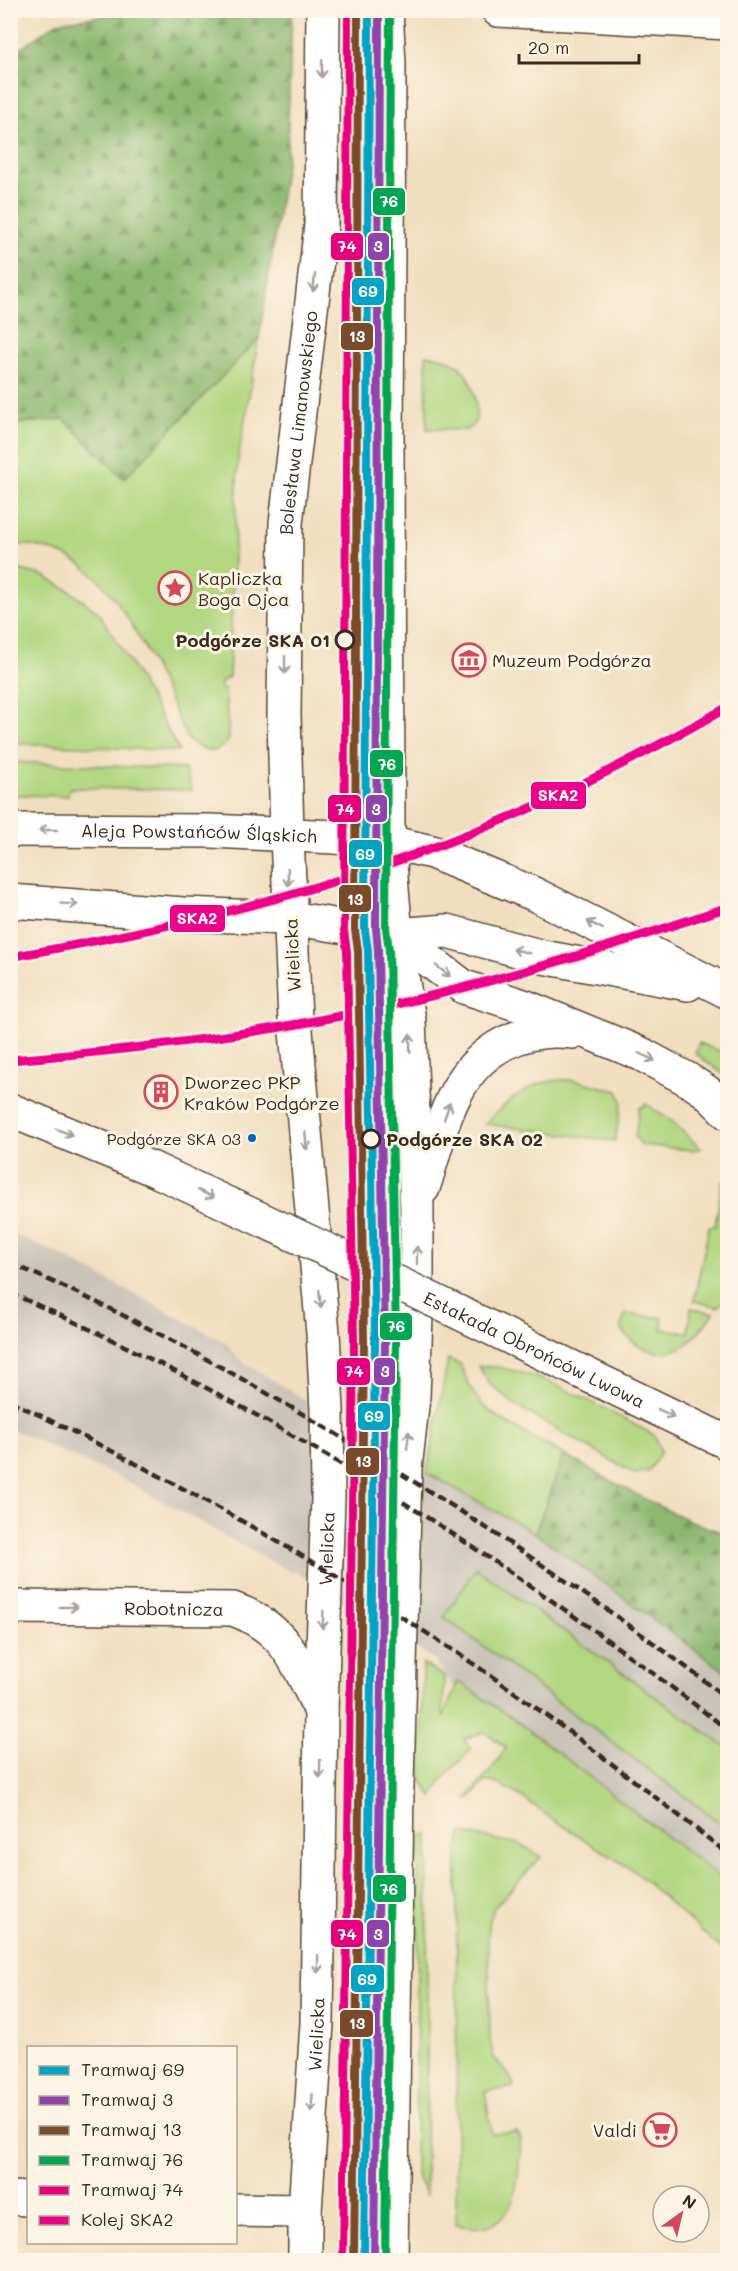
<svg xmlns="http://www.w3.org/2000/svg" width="738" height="2271" font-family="Mali,sans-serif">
  <defs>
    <pattern id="forest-firs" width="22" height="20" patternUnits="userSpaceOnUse" patternTransform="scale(1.5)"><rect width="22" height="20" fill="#8cb86f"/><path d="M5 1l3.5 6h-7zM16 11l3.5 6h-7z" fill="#74965b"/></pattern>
  </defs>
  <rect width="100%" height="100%" fill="#fcf5e5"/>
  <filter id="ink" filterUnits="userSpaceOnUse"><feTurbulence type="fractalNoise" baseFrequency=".0167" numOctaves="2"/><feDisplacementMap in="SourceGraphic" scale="12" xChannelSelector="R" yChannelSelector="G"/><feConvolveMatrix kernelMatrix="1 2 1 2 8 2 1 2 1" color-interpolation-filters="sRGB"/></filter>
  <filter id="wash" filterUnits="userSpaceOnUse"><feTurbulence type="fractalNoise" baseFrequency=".008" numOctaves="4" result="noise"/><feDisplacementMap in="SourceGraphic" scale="24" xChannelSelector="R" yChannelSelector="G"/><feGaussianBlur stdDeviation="1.35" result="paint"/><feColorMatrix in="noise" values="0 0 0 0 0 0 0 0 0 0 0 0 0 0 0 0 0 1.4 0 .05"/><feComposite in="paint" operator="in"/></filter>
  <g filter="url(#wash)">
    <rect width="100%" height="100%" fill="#f1debf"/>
    <!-- railway -->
    <path fill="#cac3b8" d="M11,1233L65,1257L227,1343L238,1359L448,1486L535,1533L727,1673V1919L710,1903L495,1742L441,1670L436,1660L295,1570L292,1573L119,1477L11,1429Z"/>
    <!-- green -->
    <path fill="#b1d781" stroke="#768050" stroke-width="1.5" d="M259,338L238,459L229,677L222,681L220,688L225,690L229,739L225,745L214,751L200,748L188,740C163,688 132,606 88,570C67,552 37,544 11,544V424L64,419L124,479Z
      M426,355C458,356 474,376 476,407C477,418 477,425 466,430L427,429Z
      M11,568L42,575L70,591L99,613L132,666L179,751L11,743Z
      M11,762L185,769L192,790L69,788L68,796L11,795Z
      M699,1043L727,1054V1077L695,1053Z
      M558,1080H575L618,1091L622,1102L615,1141L485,1124C506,1102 527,1083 558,1080Z
      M646,1104L673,1122L701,1149L690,1150L642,1145L635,1137L639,1109Z
      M722,1181L728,1222V1296L718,1307L694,1301L709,1226H715Z
      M691,1308L714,1313C705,1324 697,1337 685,1345C663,1360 633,1350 621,1327L625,1314L663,1318L662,1329L688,1333Z
      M448,1359L460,1364C465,1377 471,1391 480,1402C496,1421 541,1441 564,1455L535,1533L427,1473Z
      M478,1366C532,1364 605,1410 654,1435L661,1452L649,1471L635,1474L516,1406L489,1383Z
      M476,1568L727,1748V1828L444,1617Z
      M423,1664L444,1676L443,1718L458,1681L522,1725L727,1883V1954L634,1871L549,1817L522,1797L501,1785L486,1781L469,1799H466L491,1770L507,1747L484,1732L464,1739L471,1749L442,1780L432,1798L421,1779Z
      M461,1833L520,1844L541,1857L494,1908L488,1926L490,2040L493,2056L509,2075L514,2085L513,2087L485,2092L492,2134L517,2132L521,2139C518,2169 521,2226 479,2227C470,2228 464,2227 456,2224L457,1855Z
      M428,1834L426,2196L416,2174L415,2165L419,1837Z"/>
    <!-- forest -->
    <path fill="url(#forest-firs)" stroke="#647146" stroke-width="1.5" d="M137,11H292L287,157L259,338L124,479L64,419L11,424L10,56L58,22Z
      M564,1455C617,1483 670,1517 727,1534V1673L535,1533Z"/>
  </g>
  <g filter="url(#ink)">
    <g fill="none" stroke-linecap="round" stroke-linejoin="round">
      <!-- street casing -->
      <g stroke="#564536" stroke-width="36">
        <g id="street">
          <path d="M498,10L728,23"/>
          <path id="s1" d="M10,1607L233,1609C287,1628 297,1664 321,1711"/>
          <path d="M10,2198L28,2199"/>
          <path d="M236,2210L305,2211"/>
        </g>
      </g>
      <!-- secondary casing -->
      <g stroke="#564536" stroke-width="36">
        <g id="secondary">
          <path d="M386,10L389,64L387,439L388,842L396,935L409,1021L417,1207V1289L413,1397L405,1469L397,1784L391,2260"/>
          <path id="s2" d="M10,830L211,831L335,837L388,842L432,852L534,894L728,992"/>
          <path d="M10,901L183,914L290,918L396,935L447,931L543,957L688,984"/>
          <path d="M396,935L464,987L526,1007L641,1054L687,1079L707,1092L728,1113"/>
          <path d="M10,1110L153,1169"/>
          <path d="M423,1188C441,1134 449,1071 505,1043C526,1032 549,1029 572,1032"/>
          <path id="s3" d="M305,2260V2211L317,2023L321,1711L328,1498L327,1410L323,1333L295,1020L287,836L284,715L286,523L321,225L323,10"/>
        </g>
      </g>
      <!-- street -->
      <use href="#street" stroke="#fff" stroke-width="33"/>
      <!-- secondary -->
      <use href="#secondary" stroke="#fff" stroke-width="33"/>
      <!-- rail -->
      <path stroke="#3b2a1e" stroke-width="4.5" stroke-dasharray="9 4.5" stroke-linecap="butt" d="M10,1263C142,1319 265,1390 387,1465C504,1537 618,1614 728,1699
        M10,1293C268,1405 506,1559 728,1730
        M10,1401C175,1479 333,1569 484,1671C568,1729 648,1791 728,1854"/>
      <!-- secondary-bridge casing -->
      <g stroke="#564536" stroke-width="36" stroke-linecap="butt">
        <g id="secondary-bridge">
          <path id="s4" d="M153,1169L402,1285L728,1443"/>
        </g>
      </g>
      <!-- secondary-bridge -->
      <use href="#secondary-bridge" stroke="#fff" stroke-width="33"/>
      <!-- rail-1 casing -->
      <g stroke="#fcf5e5" stroke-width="14">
        <path id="rail-1" d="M10,957C168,929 322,893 471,833C560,798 644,754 728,707
          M10,1060C133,1050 254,1035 374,1009C495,983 611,947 728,907"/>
      </g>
      <!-- rail-1 -->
      <use href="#rail-1" stroke="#ed028c" stroke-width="9"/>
      <!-- tram-1 casing -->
      <g stroke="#fcf5e5" stroke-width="12">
        <path id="tram-1" d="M364,2260L375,1341L368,950L365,930L369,10"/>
      </g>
      <!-- tram-2 casing -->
      <g stroke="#fcf5e5" stroke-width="12">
        <path id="tram-2" d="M374,2260L385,1341L378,950L376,929L379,10"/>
      </g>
      <!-- tram-3 casing -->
      <g stroke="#fcf5e5" stroke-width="12">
        <path id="tram-3" d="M354,2260L364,1341L358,951L355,930L358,10"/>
      </g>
      <!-- tram-4 casing -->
      <g stroke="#fcf5e5" stroke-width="12">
        <path id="tram-4" d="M385,2260L396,1341L389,950L386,928L390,10"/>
      </g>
      <!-- tram-5 casing -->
      <g stroke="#fcf5e5" stroke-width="12">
        <path id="tram-5" d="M343,2260L354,1341L347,952L344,930L348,10"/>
      </g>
      <!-- tram-1 -->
      <use href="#tram-1" stroke="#03a3c5" stroke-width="8"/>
      <!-- tram-2 -->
      <use href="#tram-2" stroke="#8e44ad" stroke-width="8"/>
      <!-- tram-3 -->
      <use href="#tram-3" stroke="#7a4b2a" stroke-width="8"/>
      <!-- tram-4 -->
      <use href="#tram-4" stroke="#00a651" stroke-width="8"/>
      <!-- tram-5 -->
      <use href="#tram-5" stroke="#e5007d" stroke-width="8"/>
    </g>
    <!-- one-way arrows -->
    <defs><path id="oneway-shaft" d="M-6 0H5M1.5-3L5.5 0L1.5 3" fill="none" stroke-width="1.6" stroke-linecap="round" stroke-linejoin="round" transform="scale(1.5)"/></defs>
    <g stroke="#a79f9a">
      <use href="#oneway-shaft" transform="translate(322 69) rotate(91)"/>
      <use href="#oneway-shaft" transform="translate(314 283) rotate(97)"/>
      <use href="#oneway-shaft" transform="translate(285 665) rotate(90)"/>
      <use href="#oneway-shaft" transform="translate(48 830) rotate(-180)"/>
      <use href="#oneway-shaft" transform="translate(288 877) rotate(88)"/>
      <use href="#oneway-shaft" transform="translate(69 904) rotate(4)"/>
      <use href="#oneway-shaft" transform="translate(595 925) rotate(-153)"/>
      <use href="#oneway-shaft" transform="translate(521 951) rotate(-165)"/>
      <use href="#oneway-shaft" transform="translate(443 971) rotate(38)"/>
      <use href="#oneway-shaft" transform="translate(410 1043) rotate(-92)"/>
      <use href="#oneway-shaft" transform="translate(647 1057) rotate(25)"/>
      <use href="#oneway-shaft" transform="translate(447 1111) rotate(-71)"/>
      <use href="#oneway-shaft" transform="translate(64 1132) rotate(23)"/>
      <use href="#oneway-shaft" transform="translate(306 1141) rotate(85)"/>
      <use href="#oneway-shaft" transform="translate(206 1194) rotate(25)"/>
      <use href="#oneway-shaft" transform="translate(417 1255) rotate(-90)"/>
      <use href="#oneway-shaft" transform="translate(320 1299) rotate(85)"/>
      <use href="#oneway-shaft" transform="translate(666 1413) rotate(26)"/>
      <use href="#oneway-shaft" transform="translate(408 1440) rotate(-84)"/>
      <use href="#oneway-shaft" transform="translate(69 1607)"/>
      <use href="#oneway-shaft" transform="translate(323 1620) rotate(92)"/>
      <use href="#oneway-shaft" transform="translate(320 1769) rotate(91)"/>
      <use href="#oneway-shaft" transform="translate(318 1964) rotate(91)"/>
      <use href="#oneway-shaft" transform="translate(312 2103) rotate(94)"/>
    </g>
  </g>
  <!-- icons -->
  <defs>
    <g id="sight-ring" transform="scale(1.725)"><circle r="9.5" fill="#fcf5e5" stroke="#d1495b" stroke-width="1.5"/><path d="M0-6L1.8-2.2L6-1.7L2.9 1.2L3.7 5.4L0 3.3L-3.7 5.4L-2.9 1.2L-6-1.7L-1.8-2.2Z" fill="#d1495b"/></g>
    <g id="museum-ring" transform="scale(1.725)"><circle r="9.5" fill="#fcf5e5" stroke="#d1495b" stroke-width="1.5"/><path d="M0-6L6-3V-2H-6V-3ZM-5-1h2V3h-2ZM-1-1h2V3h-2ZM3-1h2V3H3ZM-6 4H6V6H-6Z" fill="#d1495b"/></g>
    <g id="building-ring" transform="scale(1.725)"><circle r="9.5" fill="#fcf5e5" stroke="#d1495b" stroke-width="1.5"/><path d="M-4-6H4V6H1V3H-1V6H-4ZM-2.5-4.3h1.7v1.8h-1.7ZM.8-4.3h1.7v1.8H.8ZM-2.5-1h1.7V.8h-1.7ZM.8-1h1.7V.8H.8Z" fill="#d1495b"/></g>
    <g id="supermarket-ring" transform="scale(1.725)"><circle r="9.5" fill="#fcf5e5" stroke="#d1495b" stroke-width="1.5"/><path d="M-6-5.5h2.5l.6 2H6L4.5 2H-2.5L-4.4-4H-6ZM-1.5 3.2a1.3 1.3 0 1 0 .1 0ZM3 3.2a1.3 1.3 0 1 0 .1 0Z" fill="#d1495b"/></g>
  </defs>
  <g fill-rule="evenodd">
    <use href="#sight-ring" x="175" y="588"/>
    <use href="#museum-ring" x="469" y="660"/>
    <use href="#building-ring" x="161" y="1092"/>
    <use href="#supermarket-ring" x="660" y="2130"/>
  </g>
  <!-- markers -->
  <g fill="#fcf5e5" stroke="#3b2a1e" stroke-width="3">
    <circle cx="345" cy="640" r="9"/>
    <circle cx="371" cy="1139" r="9"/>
  </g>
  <circle fill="#0065bd" stroke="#fcf5e5" stroke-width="2" cx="252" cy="1138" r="5"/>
  <g text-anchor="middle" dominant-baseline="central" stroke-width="6" stroke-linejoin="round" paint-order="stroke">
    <!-- bus labels -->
    <g font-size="16" fill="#3b2a1e" stroke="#fcf5e5" text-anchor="end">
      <text x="241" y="1138">Podgórze SKA 03</text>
    </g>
    <!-- street labels -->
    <g font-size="18" fill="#3b2a1e" stroke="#fcf5e5">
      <text stroke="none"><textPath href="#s3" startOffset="1840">Bolesława Limanowskiego</textPath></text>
      <text stroke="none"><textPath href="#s2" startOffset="189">Aleja Powstańców Śląskich</textPath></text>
      <text transform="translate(292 955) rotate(-93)">Wielicka</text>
      <text stroke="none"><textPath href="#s4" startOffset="422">Estakada Obrońców Lwowa</textPath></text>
      <text stroke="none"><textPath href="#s3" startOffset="712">Wielicka</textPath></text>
      <text stroke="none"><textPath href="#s1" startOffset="164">Robotnicza</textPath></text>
      <text stroke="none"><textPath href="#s3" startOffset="226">Wielicka</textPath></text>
    </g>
    <!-- poi labels -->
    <g font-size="18" fill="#3b2a1e" stroke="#fcf5e5" text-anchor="start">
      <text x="198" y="578">Kapliczka<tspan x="198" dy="21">Boga Ojca</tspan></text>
      <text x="492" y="660">Muzeum Podgórza</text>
      <text x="184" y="1082">Dworzec PKP<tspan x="184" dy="21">Kraków Podgórze</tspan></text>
      <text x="637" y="2130" text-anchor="end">Valdi</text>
    </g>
    <!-- stop labels -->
    <g font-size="18" font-weight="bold" fill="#3b2a1e" stroke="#fcf5e5" text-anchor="end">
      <text x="330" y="640">Podgórze SKA 01</text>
      <text x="386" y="1139" text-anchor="start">Podgórze SKA 02</text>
    </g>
  </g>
  <g stroke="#fcf5e5" stroke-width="2">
    <rect x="372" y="187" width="34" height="29" rx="6" fill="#00a651"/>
    <rect x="367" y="232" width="23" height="29" rx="6" fill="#8e44ad"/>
    <rect x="330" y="232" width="34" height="29" rx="6" fill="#e5007d"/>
    <rect x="351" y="277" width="34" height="29" rx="6" fill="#03a3c5"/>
    <rect x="340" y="322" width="34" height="29" rx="6" fill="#7a4b2a"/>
    <rect x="369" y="749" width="35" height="29" rx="6" fill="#00a651"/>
    <rect x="530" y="781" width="57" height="29" rx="6" fill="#ed028c"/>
    <rect x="365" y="794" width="23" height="29" rx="6" fill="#8e44ad"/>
    <rect x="327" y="794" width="35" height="29" rx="6" fill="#e5007d"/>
    <rect x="348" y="839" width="35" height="29" rx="6" fill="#03a3c5"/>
    <rect x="338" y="884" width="34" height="29" rx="6" fill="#7a4b2a"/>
    <rect x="169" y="904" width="57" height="29" rx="6" fill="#ed028c"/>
    <rect x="379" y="1312" width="34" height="29" rx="6" fill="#00a651"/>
    <rect x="336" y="1357" width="35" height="29" rx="6" fill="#e5007d"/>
    <rect x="373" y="1357" width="23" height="29" rx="6" fill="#8e44ad"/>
    <rect x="357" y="1402" width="34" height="29" rx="6" fill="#03a3c5"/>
    <rect x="345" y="1447" width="35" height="29" rx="6" fill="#7a4b2a"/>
    <rect x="372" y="1874" width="35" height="29" rx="6" fill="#00a651"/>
    <rect x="330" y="1919" width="34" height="29" rx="6" fill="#e5007d"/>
    <rect x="366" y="1919" width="24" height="29" rx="6" fill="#8e44ad"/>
    <rect x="350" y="1964" width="35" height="29" rx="6" fill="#03a3c5"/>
    <rect x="339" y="2009" width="35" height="29" rx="6" fill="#7a4b2a"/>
  </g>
  <g font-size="16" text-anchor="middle" font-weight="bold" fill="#fff">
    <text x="389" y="207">76</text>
    <text x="378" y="252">3</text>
    <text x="347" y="252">74</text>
    <text x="368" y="297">69</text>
    <text x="357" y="342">13</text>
    <text x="387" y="770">76</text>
    <text x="558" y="801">SKA2</text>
    <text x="376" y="815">3</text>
    <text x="345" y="815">74</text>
    <text x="365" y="860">69</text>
    <text x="355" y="905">13</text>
    <text x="197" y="924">SKA2</text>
    <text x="396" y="1332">76</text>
    <text x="354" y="1377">74</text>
    <text x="385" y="1377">3</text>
    <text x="374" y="1422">69</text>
    <text x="363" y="1467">13</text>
    <text x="389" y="1895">76</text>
    <text x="347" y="1940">74</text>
    <text x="378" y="1940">3</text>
    <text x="367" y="1985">69</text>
    <text x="357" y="2029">13</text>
  </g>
  <!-- margin -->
  <rect width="738" height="2271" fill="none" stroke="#fcf5e5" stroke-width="36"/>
  <!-- legend -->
  <rect x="27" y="2046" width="210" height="198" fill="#fcf5e5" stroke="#afa495" stroke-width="1.5"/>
  <rect x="39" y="2066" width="30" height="9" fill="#03a3c5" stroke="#afa495" stroke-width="1.5"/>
  <text x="81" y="2076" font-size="18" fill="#3b2a1e">Tramwaj 69</text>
  <rect x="39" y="2096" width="30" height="9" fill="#8e44ad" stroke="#afa495" stroke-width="1.5"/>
  <text x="81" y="2106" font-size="18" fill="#3b2a1e">Tramwaj 3</text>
  <rect x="39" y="2126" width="30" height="9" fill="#7a4b2a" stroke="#afa495" stroke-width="1.5"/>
  <text x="81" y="2136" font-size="18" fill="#3b2a1e">Tramwaj 13</text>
  <rect x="39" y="2156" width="30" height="9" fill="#00a651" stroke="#afa495" stroke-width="1.5"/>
  <text x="81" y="2166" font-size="18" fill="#3b2a1e">Tramwaj 76</text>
  <rect x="39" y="2186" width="30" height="9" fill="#e5007d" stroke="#afa495" stroke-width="1.5"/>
  <text x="81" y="2196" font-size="18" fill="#3b2a1e">Tramwaj 74</text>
  <rect x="39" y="2216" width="30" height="9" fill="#ed028c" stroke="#afa495" stroke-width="1.5"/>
  <text x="81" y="2226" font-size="18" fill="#3b2a1e">Kolej SKA2</text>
  <!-- north arrow -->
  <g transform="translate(681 2214) rotate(34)"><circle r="28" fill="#fcf5e5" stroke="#afa495" stroke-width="1.5"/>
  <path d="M0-4.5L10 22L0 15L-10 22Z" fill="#d1495b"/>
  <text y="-9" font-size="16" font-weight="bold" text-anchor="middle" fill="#3b2a1e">N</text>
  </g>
  <!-- scale -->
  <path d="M519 54v9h120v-9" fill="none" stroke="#3b2a1e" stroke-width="3"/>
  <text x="528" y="54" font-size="18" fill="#3b2a1e" stroke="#fcf5e5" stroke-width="4.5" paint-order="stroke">20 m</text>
</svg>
